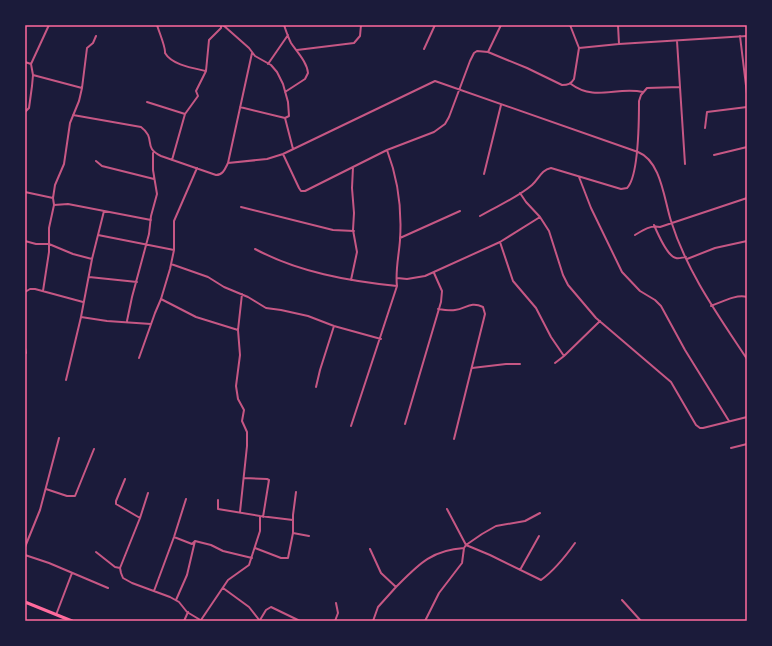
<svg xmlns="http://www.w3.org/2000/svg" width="772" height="646" font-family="Inter,sans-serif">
  <rect width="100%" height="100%" fill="#1b1b3a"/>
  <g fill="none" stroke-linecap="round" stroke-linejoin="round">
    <!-- minor -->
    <path stroke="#c65784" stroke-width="2" d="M157,25C159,32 166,48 165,53C172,65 193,68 206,71
      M223,25L249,48L255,56L271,65L277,72L283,84L288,102L289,116L285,118
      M284,25C286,31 288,37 291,43C297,52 307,62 308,73L305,79L285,92
      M618,25L619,44
      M740,36L747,94
      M677,41L685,164
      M579,48L619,44L747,36
      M424,49L435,25
      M297,50L354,43L360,36L361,25
      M488,52L501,25
      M25,62L31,64
      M268,64L288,35
      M33,75L82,88L79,101L70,123L64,164L55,185L53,198L54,205L49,228V252L43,291
      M571,84C595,102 617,86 643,92
      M82,88L87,48L93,43L96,36
      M147,102L185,114
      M240,107L285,118
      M25,112L29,108L32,86L33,75L31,64L49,25
      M73,115L141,127C157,139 142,147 161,156L216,175C223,175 225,169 228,163L252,53
      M285,118L293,149
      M705,128L707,112L747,107
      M283,154L299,188L301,191H305L387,150L434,132L445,124L449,117L470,61L474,53L477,51L488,52L500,57L527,68L562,85C568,85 571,84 574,79L579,48L570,25
      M714,155L747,147
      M172,160L185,114L198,96L196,91L206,71L209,40L221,28V25
      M96,161L102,166L154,179
      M228,163L267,159L283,154L435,81L638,152C661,161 664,199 671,221C687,272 718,315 747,359
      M484,174L501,105
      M579,177L591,208L622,272L640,291L655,300L661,306L685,350L729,421
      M25,192L53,198
      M520,193L526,202L540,217L549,231L563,275L568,285L596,318L671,382L696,425L700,428H703L747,417
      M54,205L68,204L151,220
      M241,207L333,230L354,231
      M480,216C497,206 517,198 532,185C539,179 541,170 551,168L621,189L627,188C639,176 639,119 639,101L641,95L647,88L680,87
      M654,225C657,232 668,257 676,258C679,259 683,257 686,257
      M98,235L174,250
      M635,235C643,230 650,225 660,227L747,198
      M400,238L460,211
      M25,241L36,244H49L73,254L92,259
      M500,242L513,281L536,308L551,337L564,356
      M255,249C298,272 348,281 397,286
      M687,259L715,248L747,241
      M171,264L208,277L224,287L248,297L266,308L281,310L308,316L334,326L381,339
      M89,277L137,282
      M397,278L407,279L425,276L500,242L540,217
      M351,280L357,252L353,230L354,213L352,188L353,167
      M25,292L30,289H35L83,302
      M161,299L196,317L238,330
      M711,306C722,302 736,294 747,297
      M438,309C444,310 450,311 455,310C466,309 470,301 483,307L485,314L454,439
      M81,317L107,321L151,324
      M127,321L132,297L149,234L151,216L157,194L153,170V153
      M25,348L26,353
      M139,358L155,313L161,299L170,269L174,250V221L197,168
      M555,363L564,356L600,321
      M472,368L506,364H520
      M66,380L81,317L92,259L104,211
      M316,387L320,370L334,326
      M405,424L441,302L442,291L434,273
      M351,426L397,286C395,271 399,255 400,240C402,210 398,179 387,150
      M731,448L747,444
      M244,478L267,479L269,480L263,517
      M125,479L116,501V504L140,518
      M46,489L67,496H75L94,449
      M148,493L140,518L120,568L121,573L123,578L132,583L170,597L179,602L187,612L202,621
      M218,500V509L260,516L293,520
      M447,509L466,545L490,555L541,580C555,570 565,557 575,543
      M240,512L247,446V432L242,421L244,410L238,399L236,386L240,355L238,330L242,294
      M293,533L309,536
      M174,537L192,544L195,541L187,575L176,600
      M195,541L211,545L223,551L252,558
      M25,547L40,510L59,438
      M255,548L281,558H288L293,533V515L296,492
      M370,549L381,573L396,587L378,607L373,621
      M96,552L115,567L120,568
      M25,555L49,563L108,588
      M520,570L539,536
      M396,587C418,565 431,550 464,548
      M223,588L249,607L260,621
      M154,591L174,537L186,499
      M622,600L641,621
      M56,615L72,573
      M201,620L228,580L249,565L260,531V516
      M260,620L266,610L271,607L300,621
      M184,621L188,612
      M335,621L338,613L336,603
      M425,621L439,593L462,563L464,548L466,545L482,534L496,526L525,521L540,513"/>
    <!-- secondary -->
    <path stroke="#ff6b9d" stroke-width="3" d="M25,602L72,621"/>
  </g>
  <!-- border -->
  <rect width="772" height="646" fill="none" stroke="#1b1b3a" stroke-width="52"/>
  <rect x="26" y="26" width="720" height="594" fill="none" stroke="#ff6b9d" stroke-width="1.5"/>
</svg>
